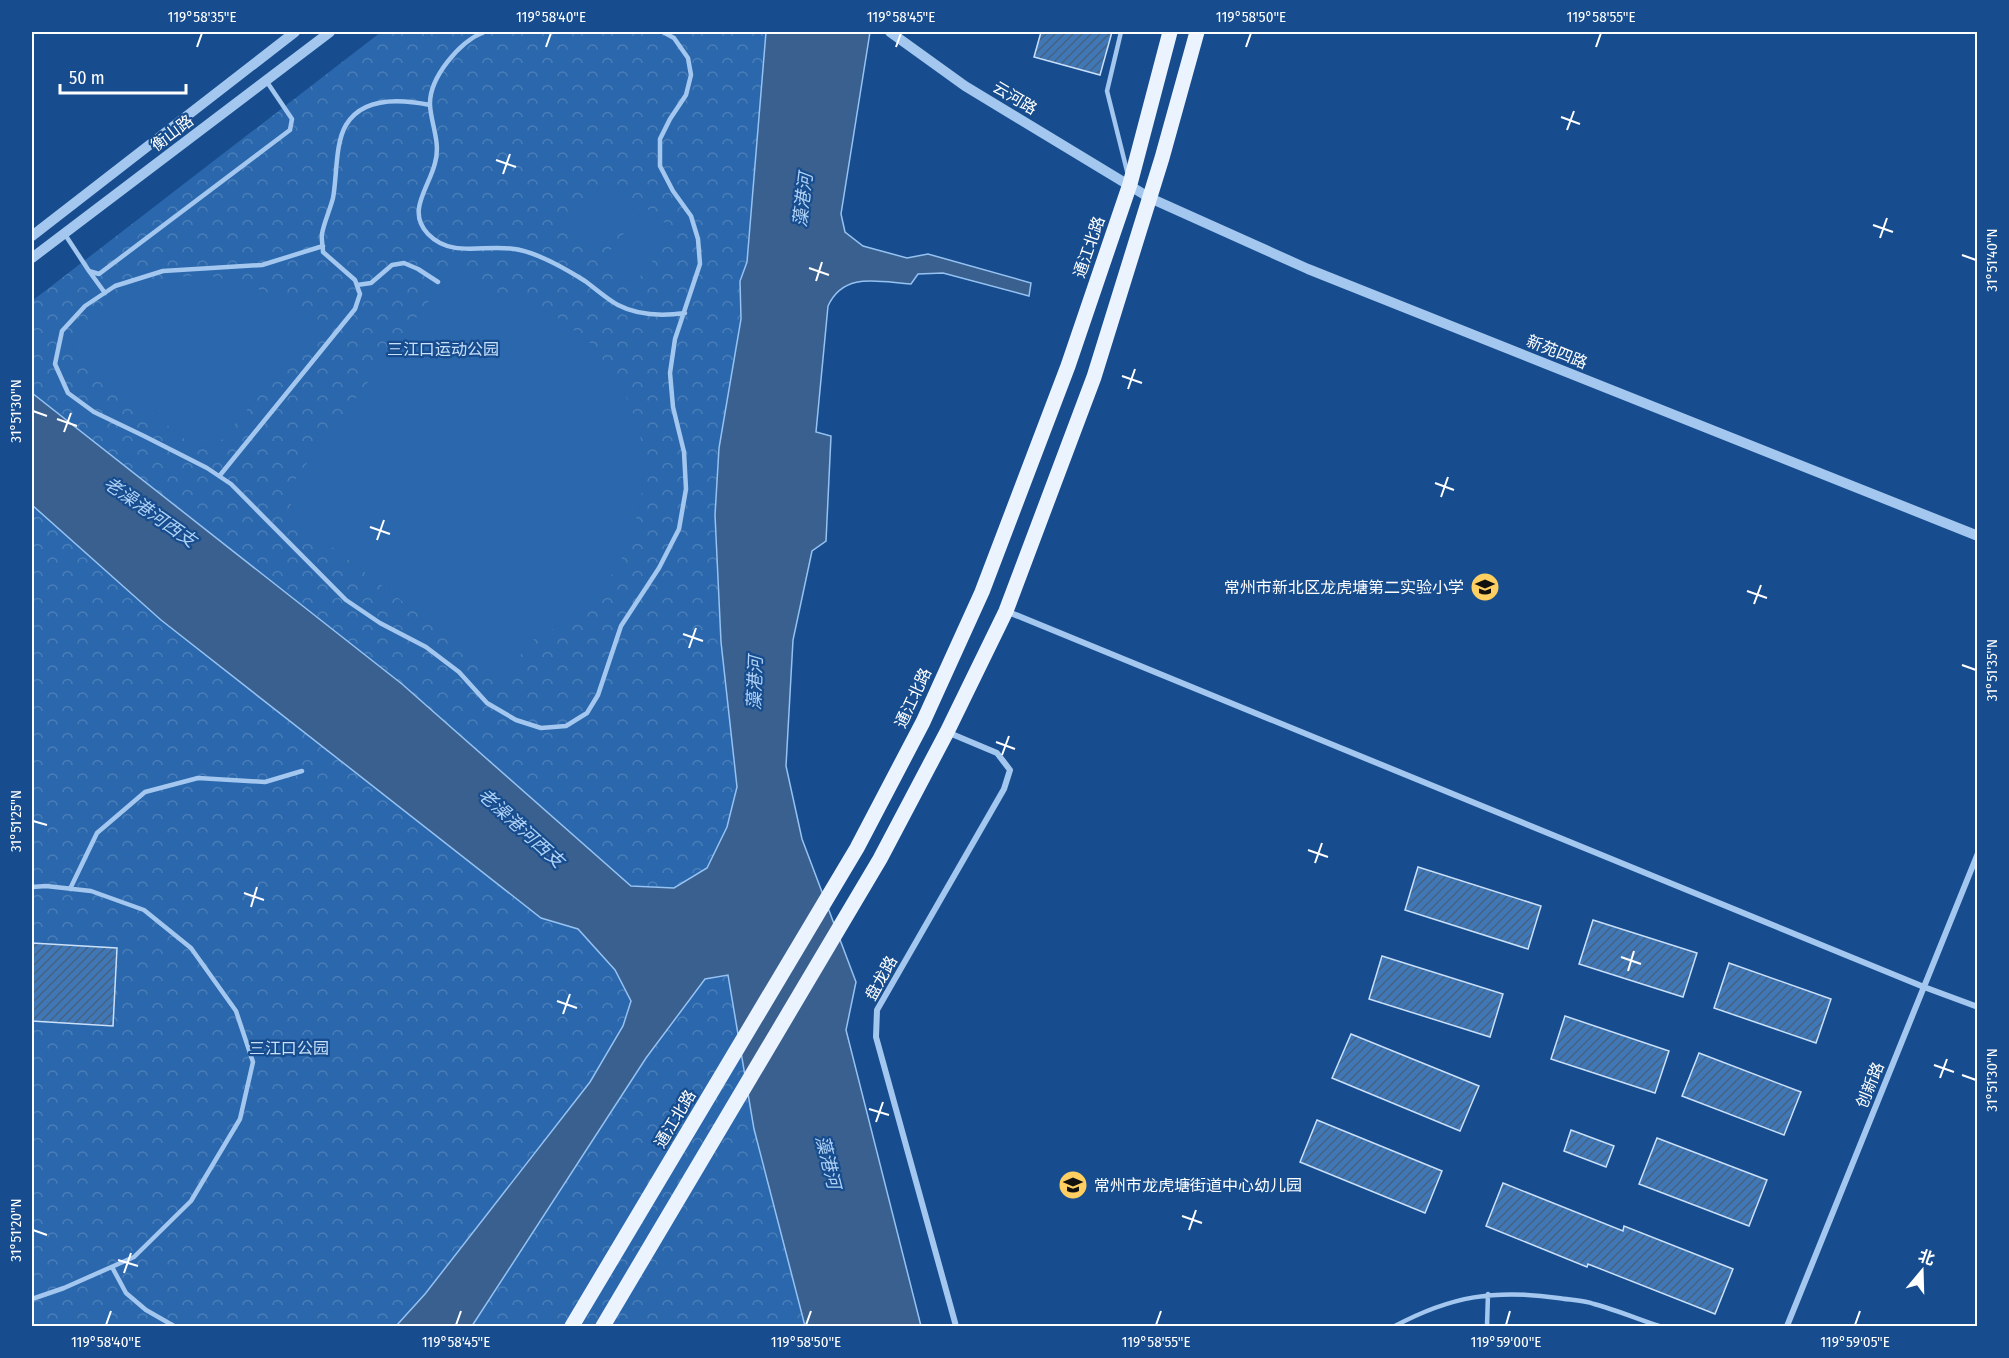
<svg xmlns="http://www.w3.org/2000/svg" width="2009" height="1358" font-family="'Fira Sans Condensed','Noto Sans SC',sans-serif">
  <defs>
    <pattern id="forest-crowns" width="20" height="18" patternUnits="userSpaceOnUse" patternTransform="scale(1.5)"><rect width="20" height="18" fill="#2a67ac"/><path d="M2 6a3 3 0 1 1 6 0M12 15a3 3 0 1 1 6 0" fill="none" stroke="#4a7eb8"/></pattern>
    <pattern id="building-hatch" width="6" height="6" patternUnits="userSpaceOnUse" patternTransform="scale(1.5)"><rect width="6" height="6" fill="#4077b6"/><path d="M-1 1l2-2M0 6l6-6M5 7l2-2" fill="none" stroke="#466281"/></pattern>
  </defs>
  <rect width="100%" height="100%" fill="#174d8e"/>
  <!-- forest -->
  <path fill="url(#forest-crowns)" d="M381,32H766L747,262L741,319L719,448L715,515L721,642L737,787L727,827L707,868L674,888L631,886L402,684L32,393V301Z
    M32,505L161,620L541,918L578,929L615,970L631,1001L623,1026L590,1082L425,1294L396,1326H32Z
    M728,975L754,1129L805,1326H472L646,1058L705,979Z"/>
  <!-- pitch -->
  <path fill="#2a67ac" d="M607,178L638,202L595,256L564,231Z
    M645,207L676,232L633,285L602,261Z
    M453,269L490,294L520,299L554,315L591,344L619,381L638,425L645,463L641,500L629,546L605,586L569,620L531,641L502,678L297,520C288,501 288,494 298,475Z
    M203,275L241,282L281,299L318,326L217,445L206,448L192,445L72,349C98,315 119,292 162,280C175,276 190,277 203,275Z"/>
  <!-- water -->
  <path fill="#39608f" stroke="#95c2f2" stroke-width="1.5" d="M766,32H870L841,214L845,232L863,246L907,258L928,254L1031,283L1029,296L943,273L918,274L911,284C879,282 844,271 828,306L816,432L831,436L826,541L812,551L793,640L786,766L802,839L856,982L846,1030L921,1326H805L754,1129L728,975L705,979L646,1058L472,1326H396L425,1294L590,1082L623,1026L631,1001L615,970L578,929L541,918L161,620L32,505V393L402,684L631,886L674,888L707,868L727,827L737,787L721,642L715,515L719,448L741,319L740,281L747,262Z"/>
  <!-- building -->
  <path fill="url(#building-hatch)" stroke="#c9e0fb" stroke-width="1.5" d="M1041,32H1112L1100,75L1034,57Z
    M1418,867L1541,906L1528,949L1405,910Z
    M1593,920L1697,953L1683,997L1579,964Z
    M32,943L117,948L113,1026L32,1021Z
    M1382,956L1503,994L1490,1037L1369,999Z
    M1729,963L1831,999L1816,1043L1714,1008Z
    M1565,1016L1669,1051L1655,1093L1551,1059Z
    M1351,1034L1479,1086L1460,1131L1332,1078Z
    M1699,1053L1801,1092L1784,1135L1682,1096Z
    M1317,1120L1442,1171L1425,1213L1300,1162Z
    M1571,1130L1614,1146L1606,1167L1564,1151Z
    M1657,1138L1767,1180L1749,1226L1639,1184Z
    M1503,1183L1623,1231L1624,1226L1733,1269L1715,1314L1588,1264L1587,1267L1486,1226Z"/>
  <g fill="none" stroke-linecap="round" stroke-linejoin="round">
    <!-- service -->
    <path stroke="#a3c7ef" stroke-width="4.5" d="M484,32C459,42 429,78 430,105C431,124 441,143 435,163C429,188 406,211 428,234C453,260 489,242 520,250C542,255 566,269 585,281C596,289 607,299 618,305C639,316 663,316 685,313
      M1121,32L1107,91L1128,175
      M64,233L89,271L99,274L290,130L292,119L267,82
      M323,246L262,265L163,271L115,286L85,306L62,331L55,364L68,393L94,412L144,436L207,468L231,484L346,600L380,623L426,647L459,672L487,703L516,720L541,728L566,726L587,713L598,695L621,626L659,568L679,529L686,489L684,452L673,407L670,373L675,339L700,264L698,239L691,216L673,191L660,166V139L670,119L686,95L691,75L688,58L674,38L663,32
      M89,271L105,293
      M357,285L371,283L392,265L404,263L418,269L438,282
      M221,474L355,309L360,294L355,280L323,252C323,246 321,239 322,234C324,222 330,210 333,198C337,178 335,143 346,125C363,96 401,99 430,105
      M32,887L46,886L91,891L144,910L191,948L236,1011L253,1062L240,1119L191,1201L134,1257L64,1288L32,1299
      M70,889L97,833L145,792L198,778L265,782L302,771
      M112,1267L126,1293L146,1310L174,1326
      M1395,1326C1451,1296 1495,1289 1558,1298C1570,1300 1583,1300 1594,1304C1616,1310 1638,1319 1659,1326
      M1487,1326L1488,1294"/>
    <!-- minor -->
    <path stroke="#a3c7ef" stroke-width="6" d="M1006,611L1924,987L1978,1007
      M947,732L997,753L1010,770L1004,789L877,1010L876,1037L956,1326
      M1787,1326L1978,853"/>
    <!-- tertiary -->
    <path stroke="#a3c7ef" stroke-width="10" d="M890,32L965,86L1150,198L1308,269L1978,536
      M32,236L295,32
      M32,258L330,32"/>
    <!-- primary -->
    <path stroke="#ebf3ff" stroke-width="15" d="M572,1326L857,848L923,722L982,592L1068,366L1130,184L1170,32
      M603,1326L880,859L947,732L1006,611L1094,377L1162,158L1197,32"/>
  </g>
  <!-- ticks -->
  <path fill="none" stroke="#fff" stroke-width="2" d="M197,47L202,33M546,47L551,33M896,47L901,33M1246,47L1251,33M1596,47L1601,33M1561,117L1580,124M1567,130L1574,111M496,160L516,167M503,174L510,154M1873,225L1893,232M1880,238L1887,218M1962,255L1976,260M809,268L829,275M816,281L822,262M1122,376L1142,383M1128,389L1135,369M33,411L47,416M57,419L77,426M64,432L71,413M1435,483L1454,490M1441,497L1448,477M370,527L390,534M377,540L384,520M1747,591L1767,598M1754,604L1761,585M683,634L703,641M689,648L696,628M1962,665L1976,670M996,742L1015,749M1002,755L1009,736M33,821L47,825M1308,850L1328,857M1315,863L1322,843M244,893L264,900M251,907L257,887M1621,957L1641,964M1628,971L1634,951M557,1001L577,1008M563,1014L570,994M1934,1065L1954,1072M1962,1075L1976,1080M1940,1078L1947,1059M869,1109L889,1115M876,1122L883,1102M1182,1216L1202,1223M33,1230L47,1235M1189,1230L1196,1210M118,1260L138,1266M124,1273L131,1253M106,1325L111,1311M456,1325L461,1311M806,1325L811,1311M1156,1325L1161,1311M1506,1325L1510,1311M1855,1325L1860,1311"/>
  <!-- icons -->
  <defs>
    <g id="school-disc" transform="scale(1.5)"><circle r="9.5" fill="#ffcf61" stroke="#174d8e"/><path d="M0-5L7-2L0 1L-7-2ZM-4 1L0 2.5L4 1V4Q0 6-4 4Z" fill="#111"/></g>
  </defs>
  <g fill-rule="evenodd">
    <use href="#school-disc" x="1485" y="587"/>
    <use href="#school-disc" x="1073" y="1185"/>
  </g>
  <g text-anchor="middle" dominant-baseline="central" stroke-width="4.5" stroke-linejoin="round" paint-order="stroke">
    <!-- street labels -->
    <g font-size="16" fill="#fff" stroke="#174d8e">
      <text transform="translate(1015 98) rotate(31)">云河路</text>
      <text transform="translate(172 133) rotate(-37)">衡山路</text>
      <text transform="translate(1089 247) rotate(-71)">通江北路</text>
      <text transform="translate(1557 352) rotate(22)">新苑四路</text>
      <text transform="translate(913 698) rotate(-65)">通江北路</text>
      <text transform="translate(881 978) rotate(-61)">盘龙路</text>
      <text transform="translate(1870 1085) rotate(-68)">创新路</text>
      <text transform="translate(675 1119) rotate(-59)">通江北路</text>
    </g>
    <!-- park labels -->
    <g font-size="16" fill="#c9e0fb" stroke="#174d8e">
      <text x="443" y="349">三江口运动公园</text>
      <text x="289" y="1048">三江口公园</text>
    </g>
    <!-- poi labels -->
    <g font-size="16" fill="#fff" stroke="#174d8e" text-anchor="end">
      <text x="1464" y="587">常州市新北区龙虎塘第二实验小学</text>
      <text x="1094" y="1185" text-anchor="start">常州市龙虎塘街道中心幼儿园</text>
    </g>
    <!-- water labels -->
    <g font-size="18" font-style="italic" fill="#afd1f6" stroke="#174d8e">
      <text transform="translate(803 200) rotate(-83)">藻港河</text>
      <text transform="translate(150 512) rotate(35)">老澡港河西支</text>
      <text transform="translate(755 683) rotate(-88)">藻港河</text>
      <text transform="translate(521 828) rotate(42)">老澡港河西支</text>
      <text transform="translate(828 1162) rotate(76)">藻港河</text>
    </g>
  </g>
  <!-- border -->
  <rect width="2009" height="1358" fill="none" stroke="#174d8e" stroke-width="66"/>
  <!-- north arrow -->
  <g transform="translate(1922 1271) rotate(19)" stroke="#174d8e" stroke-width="4.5" paint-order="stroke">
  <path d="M0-4.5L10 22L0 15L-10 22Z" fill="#ffffff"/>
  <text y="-9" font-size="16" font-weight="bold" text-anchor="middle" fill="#ffffff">北</text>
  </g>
  <!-- scale -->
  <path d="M60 84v9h126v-9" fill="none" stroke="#ffffff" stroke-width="3"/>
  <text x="69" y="84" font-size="18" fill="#ffffff" stroke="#174d8e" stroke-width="4.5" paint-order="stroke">50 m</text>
  <rect x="33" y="33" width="1943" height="1292" fill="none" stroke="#fff" stroke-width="2"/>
  <g font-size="15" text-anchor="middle" fill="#fff">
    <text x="202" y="22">119°58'35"E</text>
    <text x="551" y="22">119°58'40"E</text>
    <text x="901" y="22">119°58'45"E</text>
    <text x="1251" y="22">119°58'50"E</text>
    <text x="1601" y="22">119°58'55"E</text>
    <text transform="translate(1992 260) rotate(-90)" y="5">31°51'40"N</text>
    <text transform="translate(16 411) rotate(-90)" y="5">31°51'30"N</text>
    <text transform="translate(1992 670) rotate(-90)" y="5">31°51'35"N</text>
    <text transform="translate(16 821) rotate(-90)" y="5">31°51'25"N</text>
    <text transform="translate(1992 1080) rotate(-90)" y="5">31°51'30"N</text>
    <text transform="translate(16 1230) rotate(-90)" y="5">31°51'20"N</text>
    <text x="106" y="1347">119°58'40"E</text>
    <text x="456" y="1347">119°58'45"E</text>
    <text x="806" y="1347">119°58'50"E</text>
    <text x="1156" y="1347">119°58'55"E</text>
    <text x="1506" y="1347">119°59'00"E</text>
    <text x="1855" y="1347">119°59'05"E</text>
  </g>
</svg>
